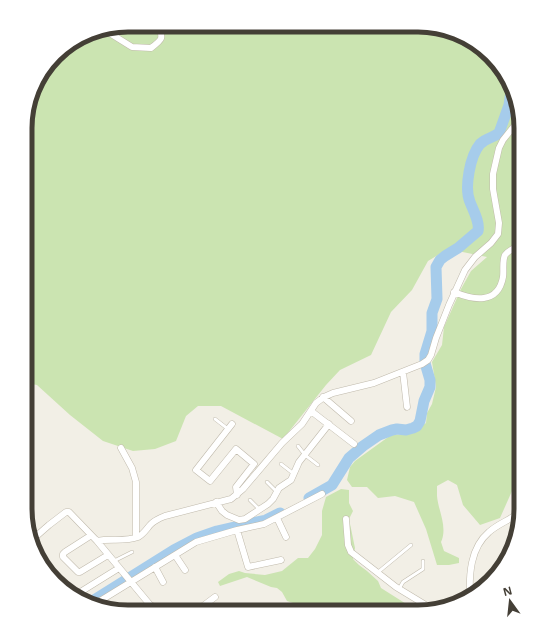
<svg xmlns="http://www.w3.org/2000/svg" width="546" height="637" font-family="'Noto Sans',sans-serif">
  <rect width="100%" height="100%" fill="#f2efe6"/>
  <!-- green -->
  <path fill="#cbe4b1" d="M128,25L431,26L475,43L507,77L521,128V491H512L500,518L480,525L463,505L457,485L448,480L437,486C437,489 437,493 437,496C438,510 448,527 441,542L444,551L459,558V563L449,565H437L426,529L414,502L395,496L378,498L367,487H352L347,480L350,467L355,461L391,435L405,434L413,432L426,423L427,413L432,404L436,387L432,362L442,345L444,327L461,289L471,271L487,257L448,249L428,261L412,290L391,312L371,355L340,370L326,385L283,439L221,406H198L186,416L176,441L155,449L133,451L103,441L70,415L37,385L26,383L27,108L39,77L60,51L95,31Z
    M341,489L349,490V503L353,511L349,519L355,548L353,559L359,565L367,571L378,581L381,588L419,612H298L296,611L293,603L287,601L282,592L277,588L271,587L247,577L220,586L218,582L229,574L239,571L245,573L265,575L282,571L298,558H308L315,549L322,535V511L326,497Z"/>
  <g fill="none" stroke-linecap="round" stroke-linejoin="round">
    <!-- river -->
    <path stroke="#a6cceb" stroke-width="11" d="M309,498L332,485L349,458L363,446L379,435L392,430L397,429L406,430L413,428L417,426L420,421L424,401L430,387V380L425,363V354L432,331V313L437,299L436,267L440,260L445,256L458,248L478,231C480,222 473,210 470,202C464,188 470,156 480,144C486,138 493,138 499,133L509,105L511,91
      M91,602L174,550L197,538L217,531L266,520L280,513"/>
    <!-- lane casing -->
    <g stroke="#c0baac" stroke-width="4">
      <path id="lane" d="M215,419L228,429
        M298,446L305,455L318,465
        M281,464L294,474
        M267,482L277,492
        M250,500L259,509
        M114,561L132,552
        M377,573L411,545
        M399,589L403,582L423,569V561"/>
    </g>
    <!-- street casing -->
    <g stroke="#c0baac" stroke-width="7">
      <path id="street" d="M103,29L132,47L151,48C163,39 163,39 159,25
        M454,292C473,300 498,305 503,277C504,271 502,261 505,255C508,251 516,247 521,245
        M403,372L407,407
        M323,397L351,421
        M311,411L354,444
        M232,424L196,470L210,481L236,449L254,464L236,487L237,495
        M121,448L132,468L136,482V537
        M521,490L518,475L521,458
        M216,502L222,511L227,515L239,520L245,519L268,504L273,499L279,488L291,480L299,462L329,424
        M277,518L286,537
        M346,519L348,545L351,552L396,587L424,604L429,610
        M237,530L248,567L281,560
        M90,536L65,552L63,554V557L78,572H80L108,555
        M33,539L49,525L66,512H69L97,541C110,538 125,542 138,537C144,534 147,528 151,524C155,520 160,518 165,516L231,499L243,489L282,443L302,424L316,403L324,397L333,393L374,383L422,364L428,360L431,355L436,338L449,305L465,270L475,257L491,243L498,234L499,223L493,189V174L499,148L503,140L519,120
        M97,541L156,612
        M175,555L185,570
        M39,560L40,561
        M155,567L163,582
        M74,596L119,568
        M470,598C469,575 470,548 489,532C499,523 511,520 521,511
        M95,604L196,542L237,530L264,524L322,494
        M143,612L152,606
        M195,612L215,597
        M216,612C234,607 243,606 262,612"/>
    </g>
    <!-- lane -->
    <use href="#lane" stroke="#fff" stroke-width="3"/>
    <!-- street -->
    <use href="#street" stroke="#fff" stroke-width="6"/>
  </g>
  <!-- crop -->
  <path d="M0 0H546V637H0ZM128 32H418A96 96 0 0 1 514 128V509A96 96 0 0 1 418 605H128A96 96 0 0 1 32 509V128A96 96 0 0 1 128 32Z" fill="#fff" fill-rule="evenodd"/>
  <path fill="none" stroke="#443f36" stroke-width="5" d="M128 32H418A96 96 0 0 1 514 128V509A96 96 0 0 1 418 605H128A96 96 0 0 1 32 509V128A96 96 0 0 1 128 32Z"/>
  <!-- north arrow -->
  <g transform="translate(510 601) rotate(345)" stroke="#ffffff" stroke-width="3" paint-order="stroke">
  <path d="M0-3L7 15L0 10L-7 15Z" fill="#443f36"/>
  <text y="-6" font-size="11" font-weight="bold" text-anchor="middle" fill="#443f36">N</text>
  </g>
</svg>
